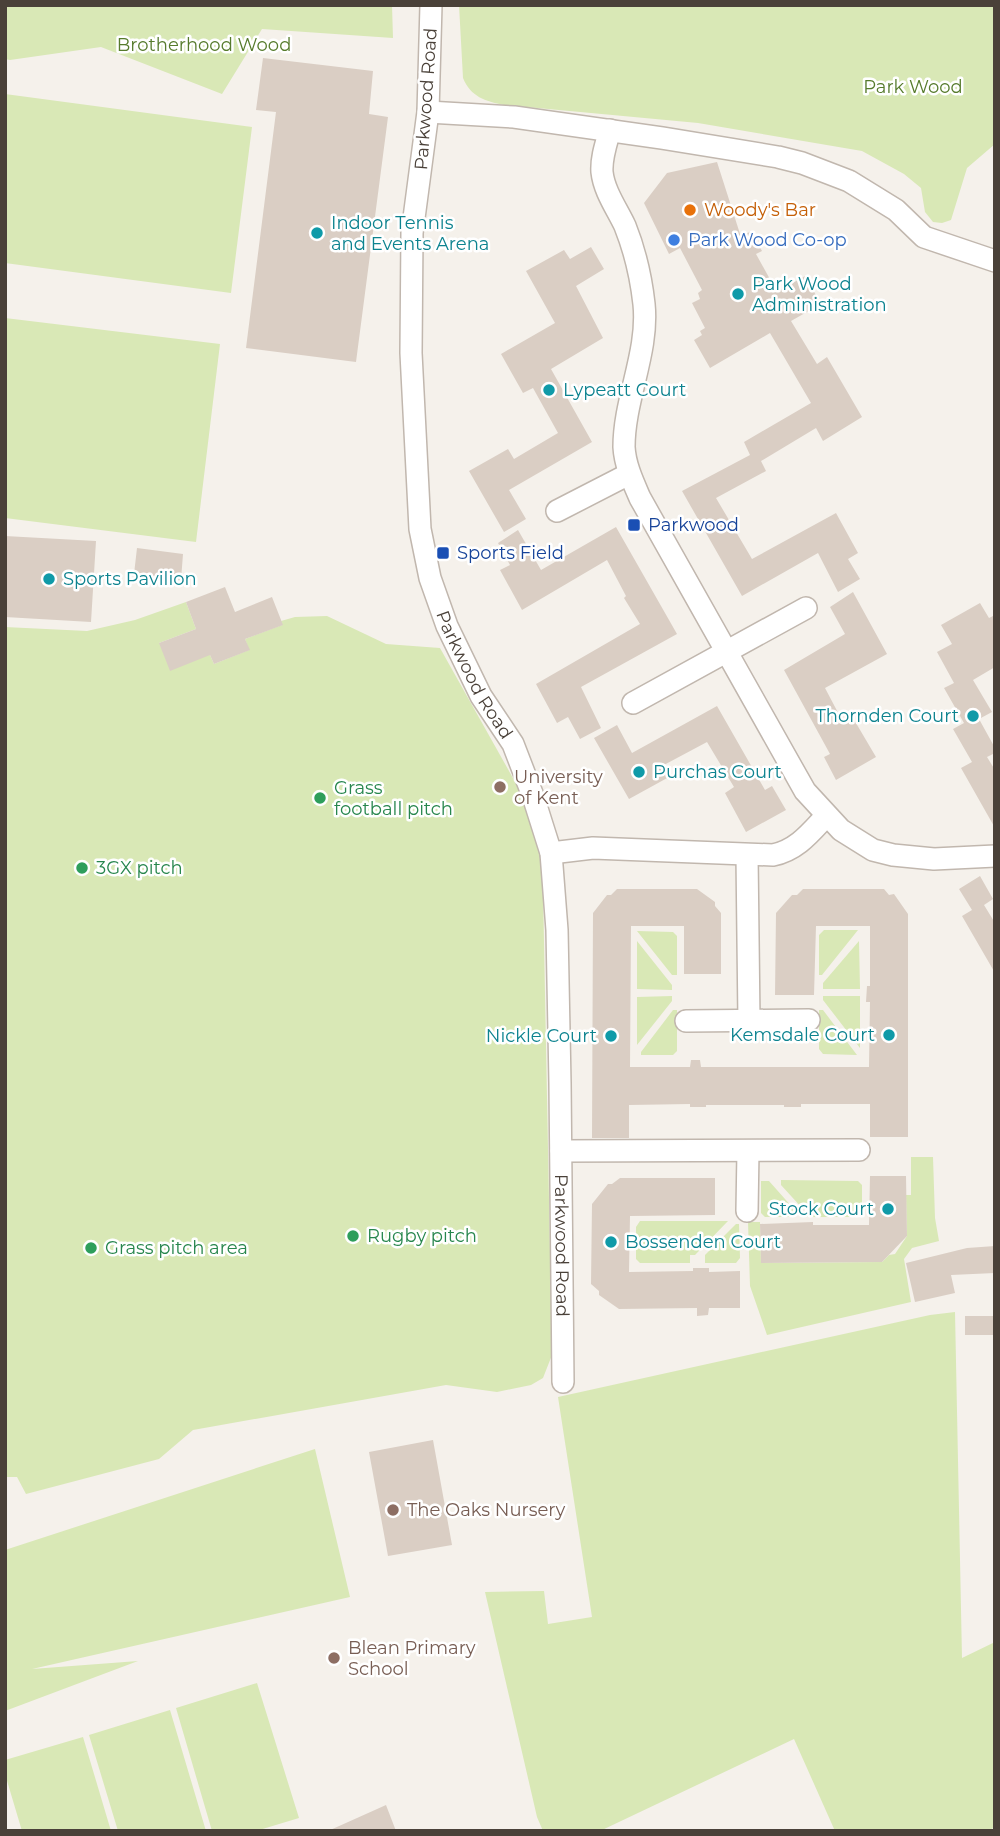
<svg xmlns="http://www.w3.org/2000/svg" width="1000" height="1836" font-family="Montserrat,sans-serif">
  <rect width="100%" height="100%" fill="#f5f1eb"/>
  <!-- green -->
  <path fill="#d9e8b6" d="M5,5H392L393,38L262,29L222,94L101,47L10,60L5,59Z
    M459,5H995V144L967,168L951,220L942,223L933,222L925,212L921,188L904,174L862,151L698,123L504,105C485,101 471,97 463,78Z
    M5,94L252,127L231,293L5,263Z
    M5,318L220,344L196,542L5,518Z
    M186,602L196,629L159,643L210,655L214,664L249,650L245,639L282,625L281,621L295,617L327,616L386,644L440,648L518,787L539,848L543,890L552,1355L543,1378L531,1385L497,1392L446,1385L193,1430L159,1459L26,1494L17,1477H5V627L87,631L135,620Z
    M824,930H858L822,975H819V935Z
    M637,931L673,932L677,936V975H672Z
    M637,941L672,985V990L637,989Z
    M859,941L860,989H823V983Z
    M672,996V1001L637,1045V997Z
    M823,996H860V1048L823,1000Z
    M673,1010H677V1051L673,1055H641V1052Z
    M819,1010H823L857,1055L823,1054L819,1049Z
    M911,1157H933L935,1218L939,1241L912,1248L904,1259L911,1302L767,1335L750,1286L748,1222H760L761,1263L882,1262L889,1255L895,1254L907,1236L906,1195H911Z
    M781,1180L858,1181L862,1185V1212L858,1217H807L806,1209L802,1208L781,1185Z
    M761,1181H769L793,1208L792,1217H765L761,1213Z
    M640,1221H728L695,1255H690V1263H640L636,1259V1227Z
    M736,1224H739L740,1258L736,1263H705V1255Z
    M955,1312L962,1658L995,1642V1827L988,1831H835L794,1739L600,1831H543L537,1817L485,1592L544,1591L548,1624L592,1617L558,1397L930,1315Z
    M315,1449L350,1597L32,1669L138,1661L5,1711V1550Z
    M257,1683L299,1818L256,1831H212L176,1708Z
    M170,1710L206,1831H118L89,1735Z
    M83,1737L111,1831H22L5,1774V1760Z"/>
  <!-- building -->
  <path fill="#dacec4" d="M263,58L373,71L369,114L388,117L356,362L246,348L276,112L256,110Z
    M717,162L741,237L751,231L762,251L756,254L777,292L805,276L821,304L791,321L817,364L827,357L862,417L823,441L816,428L761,461L766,471L716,498L752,559L836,513L858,553L848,559L860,579L838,592L818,553L742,596L682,491L750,455L744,442L811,403L770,333L710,368L694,340L702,335L700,331L705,328L692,303L700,299L698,293L702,290L680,248L669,254L644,203L667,173Z
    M591,247L604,269L576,286L603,338L551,369L592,442L509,490L526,519L504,532L469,471L508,449L514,459L558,433L533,388L523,393L501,354L555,323L526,271L564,250L570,259Z
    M616,527L677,634L581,687L601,728L580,739L568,717L557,723L536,684L640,624L624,598L626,596L607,560L522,610L500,570L510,565L498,543L518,530L541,570Z
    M5,536L96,541L91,622L5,617Z
    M137,548L183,554L181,580L134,574Z
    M225,587L235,612L272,597L283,625L245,639L250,650L214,664L210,655L170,671L159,643L196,629L186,602Z
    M853,592L887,654L825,688L844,724L853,718L876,757L836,780L824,757L830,754L784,670L845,634L830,607Z
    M980,603L989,618L995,615V667L973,680L992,712L979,719L995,748V753L987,757L995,770V828L961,768L972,762L953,729L964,723L944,688L954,683L937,652L952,644L941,625Z
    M717,706L765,790L772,786L786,810L746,832L725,793L734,787L707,742L662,766L669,777L629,799L594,738L617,725L632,753Z
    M980,876L993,899L984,905L995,923V973L962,916L972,910L959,889Z
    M617,889H697L715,902V906L721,913V974H684V926H631L630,1067H690L691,1060H700L701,1067H869L870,1002H866L867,986H870V926H816L814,995H775L776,913L792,895H797L803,889H884L889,895L894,894L908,914V1137H870V1104H801V1107H784V1105H706V1107H690V1104L629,1105V1138H592L593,913L607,895H611Z
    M870,1176H906L907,1236L882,1262L761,1263L760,1224L813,1222V1225H869Z
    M620,1178H715V1215L630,1216L629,1272L693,1271V1268H709V1272L740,1271V1308H709L708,1315L697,1316V1308L619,1309L599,1295V1291L591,1284L592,1204L608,1184H612Z
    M995,1246V1273L951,1275L955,1293L915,1302L906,1263L967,1248Z
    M965,1316H995V1335H965Z
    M433,1440L452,1545L388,1556L369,1452Z
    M386,1805L396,1831H328Z"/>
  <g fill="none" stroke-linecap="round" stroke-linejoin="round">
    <!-- minor casing -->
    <g stroke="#c1b7ae" stroke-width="24">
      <g id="minor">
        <path id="s1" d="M431,5L428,112L412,233L411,353L420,529L430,578L447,626L481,696L513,744L533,796L551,853L557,930L560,1083L563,1382"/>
        <path d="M428,112L514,117L662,138L778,157L802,163L849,181L896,210L924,237L995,261"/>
        <path d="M610,130C606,144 601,158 602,172C604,191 617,209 625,226C635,251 641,277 644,304C649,352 624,399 624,447C625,465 633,482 640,498L805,791L841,830L873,850L893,855L934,859L995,856"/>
        <path d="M557,511L629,474"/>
        <path d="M633,703L806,608"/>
        <path d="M551,853L593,848L773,855C797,850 810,833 826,816"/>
        <path d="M747,855L749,1021"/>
        <path d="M686,1021L809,1020"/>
        <path d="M561,1151L859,1150"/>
        <path d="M747,1211L748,1151"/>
      </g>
    </g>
    <!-- minor -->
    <use href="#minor" stroke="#fff" stroke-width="21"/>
  </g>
  <!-- markers -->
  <circle fill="#e8710a" stroke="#fff" stroke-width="2.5" cx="690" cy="210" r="7"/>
  <g fill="#0f9aa8" stroke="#fff" stroke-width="2.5">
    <circle cx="317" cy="233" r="7"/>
    <circle cx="738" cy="294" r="7"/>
    <circle cx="549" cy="390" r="7"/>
    <circle cx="49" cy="579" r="7"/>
    <circle cx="973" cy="716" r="7"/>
    <circle cx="639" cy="772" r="7"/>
    <circle cx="889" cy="1035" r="7"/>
    <circle cx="611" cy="1036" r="7"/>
    <circle cx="888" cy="1209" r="7"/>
    <circle cx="611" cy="1242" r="7"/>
  </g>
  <circle fill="#3f7fe0" stroke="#fff" stroke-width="2.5" cx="674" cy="240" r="7"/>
  <g fill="#1a4fb4" stroke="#fff" stroke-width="2.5">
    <rect x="627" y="518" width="14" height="14" rx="3.5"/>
    <rect x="436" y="546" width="14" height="14" rx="3.5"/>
  </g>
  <g fill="#8d6e63" stroke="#fff" stroke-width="2.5">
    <circle cx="500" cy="787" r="7"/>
    <circle cx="393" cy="1510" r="7"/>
    <circle cx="334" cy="1658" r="7"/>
  </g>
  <g fill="#2e9e5b" stroke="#fff" stroke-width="2.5">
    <circle cx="320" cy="798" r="7"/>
    <circle cx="82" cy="868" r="7"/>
    <circle cx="353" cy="1236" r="7"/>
    <circle cx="91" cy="1248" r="7"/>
  </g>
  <g text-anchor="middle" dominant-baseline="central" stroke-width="5" stroke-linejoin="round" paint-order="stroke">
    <!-- park labels -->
    <g font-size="18" fill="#567b2c" stroke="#fff">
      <text x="204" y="45">Brotherhood Wood</text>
      <text x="913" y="87">Park Wood</text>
    </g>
    <!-- street labels -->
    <g font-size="18" fill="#4a4139" stroke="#fff">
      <text transform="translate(426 99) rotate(-86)">Parkwood Road</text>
      <text stroke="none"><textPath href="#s1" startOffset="682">Parkwood Road</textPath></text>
      <text stroke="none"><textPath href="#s1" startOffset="1270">Parkwood Road</textPath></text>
    </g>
    <!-- food labels -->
    <g font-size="18" fill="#c56008" stroke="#fff" text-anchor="start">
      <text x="704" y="210">Woody's Bar</text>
    </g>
    <!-- culture labels -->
    <g font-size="18" fill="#0d838f" stroke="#fff" text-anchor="start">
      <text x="331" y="223">Indoor Tennis<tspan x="331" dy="21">and Events Arena</tspan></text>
      <text x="752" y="284">Park Wood<tspan x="752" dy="21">Administration</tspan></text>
      <text x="563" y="390">Lypeatt Court</text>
      <text x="63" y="579">Sports Pavilion</text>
      <text x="959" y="716" text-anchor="end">Thornden Court</text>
      <text x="653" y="772">Purchas Court</text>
      <text x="875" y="1035" text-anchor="end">Kemsdale Court</text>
      <text x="597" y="1036" text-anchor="end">Nickle Court</text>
      <text x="874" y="1209" text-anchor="end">Stock Court</text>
      <text x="625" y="1242">Bossenden Court</text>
    </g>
    <!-- shop labels -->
    <g font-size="18" fill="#366cbe" stroke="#fff" text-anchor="start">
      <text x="688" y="240">Park Wood Co-op</text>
    </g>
    <!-- transit labels -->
    <g font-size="18" fill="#164399" stroke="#fff" text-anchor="start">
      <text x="648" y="525">Parkwood</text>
      <text x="457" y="553">Sports Field</text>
    </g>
    <!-- education labels -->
    <g font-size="18" fill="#785e54" stroke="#fff" text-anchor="start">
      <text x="514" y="777">University<tspan x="514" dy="21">of Kent</tspan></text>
      <text x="407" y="1510">The Oaks Nursery</text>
      <text x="348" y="1648">Blean Primary<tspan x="348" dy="21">School</tspan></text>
    </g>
    <!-- leisure labels -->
    <g font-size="18" fill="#27864d" stroke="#fff" text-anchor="start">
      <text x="334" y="788">Grass<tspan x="334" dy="21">football pitch</tspan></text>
      <text x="96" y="868">3GX pitch</text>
      <text x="367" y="1236">Rugby pitch</text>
      <text x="105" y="1248">Grass pitch area</text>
    </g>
  </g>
  <!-- border -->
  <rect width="1000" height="1836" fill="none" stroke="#4a4139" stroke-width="14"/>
</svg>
